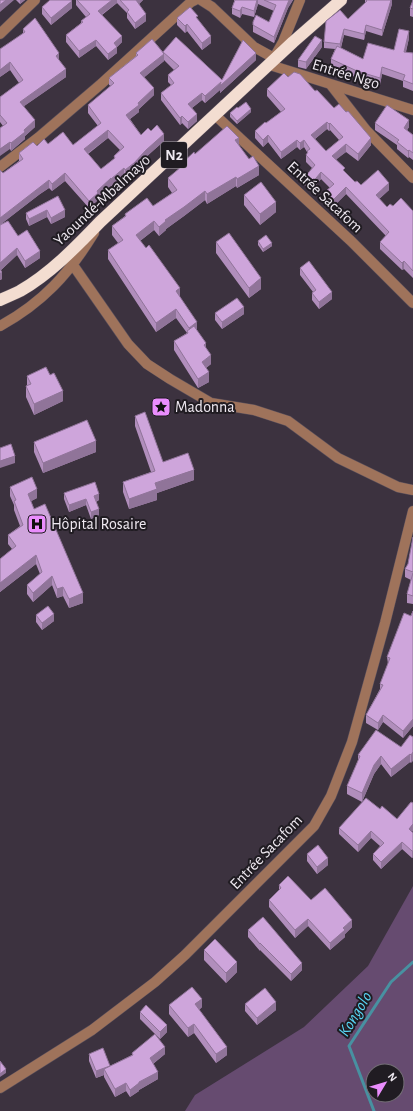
<svg xmlns="http://www.w3.org/2000/svg" width="413" height="1111" font-family="'Alegreya Sans',sans-serif">
  <rect width="100%" height="100%" fill="#3c323f"/>
  <!-- green -->
  <path fill="#664b70" fill-rule="evenodd" d="M413,886V1111H185L195,1095L304,1027L368,966ZM373,1071H397V1095H373Z"/>
  <g fill="none" stroke-linecap="round" stroke-linejoin="round">
    <!-- stream -->
    <path stroke="#4891a1" stroke-width="3" d="M374,1111L349,1046L391,982L413,962"/>
    <!-- minor casing -->
    <g stroke="#594f5b" stroke-width="11">
      <path id="minor" d="M201,0L212,7L254,47L274,58
        M300,0L283,42L270,65L413,110
        M0,34L35,0
        M331,85L366,130L413,178
        M215,115L351,241L413,303
        M0,167L39,137L101,84L191,2L195,0
        M73,265L128,344L147,364L170,379L211,403L254,410L288,421L338,458L398,487L413,490
        M0,326C42,303 69,274 94,233
        M0,1088L92,1030L155,982L185,955L314,826L331,796L352,742L385,623L413,511"/>
    </g>
    <!-- highway casing -->
    <g stroke="#594f5b" stroke-width="13">
      <path id="highway" d="M0,300C7,297 14,294 20,291C50,274 76,247 100,222L293,42L341,0"/>
    </g>
    <!-- minor -->
    <use href="#minor" stroke="#9f735b" stroke-width="10"/>
    <!-- highway -->
    <use href="#highway" stroke="#f3ddd1" stroke-width="12"/>
  </g>
  <!-- wall -->
  <path fill="#b18ebc" fill-rule="evenodd" d="M16,0H25L20,4Z
    M76,0H143L139,4L146,21L135,29L127,18V13L117,3L102,15L122,42L117,47V53L108,60L96,46L79,58L66,42V35L81,23V21L86,17L76,5Z
    M234,0H293L288,8L274,43L253,32V22H269L274,11L258,4L254,17L242,14L240,18L232,14V8L234,2Z
    M365,0H392V4L382,36L366,31L364,40L344,35L341,48L363,59L394,50L409,38L406,52L413,53V91L403,87V81L382,74L380,85L357,78L331,66V59L335,49L324,48V42L365,3Z
    M413,0V17L410,16V8Z
    M42,7L72,8L51,25L42,14Z
    M177,18L198,20L211,43L202,50L187,31L185,33L177,25Z
    M23,29L59,61L66,77L24,106L35,127L25,136V139L11,151L10,149L3,126L0,122V97L19,83L10,70L0,77L23,33Z
    M176,37L222,80L243,40L256,53V60L220,93V90L205,103L202,100L192,108L197,114V121L188,129L182,123L180,125L161,100V93L171,85L168,82V75L174,70L164,60V61L144,77L154,88V95L139,109V112L130,119L141,135L148,128L151,131L157,125L164,134V141L146,157L134,170L125,177L124,176L111,186L98,197V200L89,208L65,181L52,191L49,188L40,194L1,224L8,221L18,236L27,230L40,251V258L25,268L17,255L1,270L2,272V279L0,280V170L3,173L19,161V153L33,142L37,146L44,139L48,144L63,132L73,145L98,126L88,113V105L111,86L109,85V78L136,56V53L152,39L163,52ZM108,138L120,150L114,156V159L101,169L88,154Z
    M322,47L306,69L298,67V60Z
    M288,77L315,91L371,145L358,161L346,152L336,159L345,172L355,182L361,185L389,190L379,199L387,207L393,206L413,211V278L404,269L402,270L380,249V242L386,236L346,194L333,207L325,199V192L330,188L321,179L312,190L304,185V178L312,168L306,162V155L307,154V152L304,147L300,150L297,147L281,159L268,142L263,147L255,138V131L266,123L281,112L267,96V89ZM327,129L329,131L330,130L339,140L326,151L315,139Z
    M238,108L251,112L237,124L230,117V113Z
    M375,123L409,127L407,130L413,135V160L409,157L408,158L397,149V145L375,130Z
    M239,145L259,175L237,188L236,186L207,204L205,200L184,216L166,229V230L159,236L154,230L140,241L180,297L206,349L211,364L206,368L209,382L198,388L174,350V341L187,333L176,318L156,332L108,259V250L118,243L112,235V226L125,216V214L153,206L172,193L168,187V178L180,168V165L195,154Z
    M244,195L276,212L260,225L244,205Z
    M58,196L65,217L51,224L47,217L29,226L26,219V213Z
    M258,241L272,246L263,252L258,245Z
    M216,242L261,289L249,298L216,253Z
    M300,268L332,299L319,309L312,300V293L313,292L300,275Z
    M215,313L244,314L222,329L215,320Z
    M27,376L63,401L34,415L26,397V386H27Z
    M135,416L163,462L194,480L157,493V500L129,509L123,492V482L151,472L135,426Z
    M34,442L96,452L43,473L34,452Z
    M10,487L37,498L31,501L34,509L83,603L69,608L63,596L57,598L52,585L33,602L27,594V585L40,574L36,564L0,592V559L12,549L8,544V535L20,526L14,510V505L10,496Z
    M64,493L99,500L96,502L99,515L91,519L86,505L69,512L64,499Z
    M413,537V604L407,603V594L411,580L405,577V569L408,564Z
    M413,611V726L403,738L383,722L378,730L366,723V715L380,689V684L388,664L387,657Z
    M36,615L54,621L42,630L36,622Z
    M413,737L411,763L410,762L391,777L381,764L374,774L362,802L347,794V786L358,761V755L401,747Z
    M397,819L413,833V857L412,858L402,849L381,869L373,860V854L380,846L371,838L358,852L339,834V828Z
    M307,854L328,865L317,874L307,861Z
    M279,885L311,900L352,927L345,934V937L330,950L308,926L295,938L269,907V900L279,890Z
    M248,930L302,970L291,981L260,950V951L248,937Z
    M204,950L237,972L226,983L204,960Z
    M245,1004L276,1010L257,1025L245,1011Z
    M169,1005L202,1007L199,1010L227,1055L216,1063L194,1033L188,1037L169,1014Z
    M140,1012L167,1032L160,1039L140,1019Z
    M132,1053L165,1054L153,1064L158,1079L139,1090V1091L130,1097L126,1091L115,1097L104,1077V1075L96,1078L89,1061V1054L110,1066L132,1055Z"/>
  <!-- shaded-wall -->
  <path fill="#907499" d="M6,0H14L0,12V5Z
    M20,0H25L20,4Z
    M112,0H117V3L98,17V11Z
    M136,0H143L136,7Z
    M257,0H258V4L254,17V11Z
    M289,0H293L288,8L274,43V37Z
    M391,0H392V4L382,36V30Z
    M72,1V8L51,25V18Z
    M242,7V14L240,18V11Z
    M146,14V21L135,29V23Z
    M187,24V31L185,33V26Z
    M366,25V31L364,40V34Z
    M344,29V35L340,50V44Z
    M409,31V38L404,59V52Z
    M122,36V42L117,47V53L108,60V54L114,43Z
    M211,36V43L202,50V43Z
    M96,40V46L79,58V51Z
    M322,40V47L306,69V62Z
    M59,53V61L56,56Z
    M256,53V60L220,93V90L205,103V96Z
    M164,54V61L140,81V73Z
    M10,62V70L0,77V70Z
    M382,67V74L380,85V78Z
    M66,69V77L20,109V102Z
    M154,88V95L139,109V112L126,122V115Z
    M202,93V100L188,111V104Z
    M251,109V112L237,124V121Z
    M197,114V121L188,129V122Z
    M182,116V123L180,125V118Z
    M35,120V127L25,136V139L11,151V143L24,130Z
    M409,120V127L404,135V128Z
    M327,122V129L311,142V135Z
    M330,123V130L329,131V124Z
    M108,130V138L84,156V149Z
    M164,134V141L146,157L134,170L125,177V170L146,150Z
    M268,135V142L263,147V140Z
    M239,138V147L235,140Z
    M371,138V145L358,161V154Z
    M297,140V147L281,159V152Z
    M304,140V147L300,150V143Z
    M10,142V149L0,156V149Z
    M346,144V152L332,163V156Z
    M409,150V157L408,158V151Z
    M259,166V175L237,188V179Z
    M124,168V176L111,186V179Z
    M321,172V179L312,190V183Z
    M65,173V181L52,191V184Z
    M236,177V186L207,204V194Z
    M111,178V186L98,197V200L89,208V201L97,191Z
    M49,180V188L40,194L0,225V218L40,187Z
    M389,183V190L376,202V195Z
    M346,187V194L333,207V200Z
    M205,191V200L184,216L166,229V230L159,236V227L165,220Z
    M276,202V212L260,225V214Z
    M47,210V217L29,226V219Z
    M65,210V217L51,224V218Z
    M154,221V230L136,244V235Z
    M272,243V246L263,252V249Z
    M17,248V255L0,271V263Z
    M40,251V258L25,268V261Z
    M404,261V269L402,270V263Z
    M2,272V279L0,280V273Z
    M261,278V289L249,298V288Z
    M180,288V297L176,291Z
    M332,292V299L319,309V302Z
    M244,307V314L222,329V322Z
    M176,309V318L156,332V323Z
    M197,322V331L189,337V328Z
    M206,343V352L204,345Z
    M211,355V364L202,371V362Z
    M209,372V382L198,388V379Z
    M63,391V401L34,415V404Z
    M96,441V452L43,473V463Z
    M15,456V463L0,468V461Z
    M194,470V480L157,493V500L129,509V499L155,483Z
    M37,489V498L28,503V494Z
    M99,494V500L94,502V496Z
    M86,499V505L69,512V505Z
    M99,509V515L91,519V512Z
    M36,555V564L0,592V583Z
    M52,576V585L33,602V593Z
    M63,587V596L57,598V589Z
    M83,593V603L69,608V599Z
    M54,614V621L42,630V623Z
    M383,715V722L378,730V723Z
    M413,719V726L403,738V731Z
    M413,752V761L411,763V755Z
    M410,754V762L391,777V769Z
    M381,756V764L374,774L362,802V793L374,765Z
    M413,824V831L409,836V829Z
    M371,831V838L358,852V845Z
    M402,842V849L381,869V862Z
    M412,851H413V857L412,858Z
    M328,858V865L317,874V867Z
    M308,919V926L295,938V930Z
    M352,920V927L345,934V937L330,950V943L343,928Z
    M237,962V972L226,983V973Z
    M302,963V970L291,981V974Z
    M202,999V1007L195,1013V1004Z
    M276,1002V1010L257,1025V1018Z
    M194,1024V1033L188,1037V1028Z
    M167,1025V1032L160,1039V1032Z
    M165,1047V1054L150,1066V1058Z
    M227,1047V1055L216,1063V1054Z
    M110,1066V1073L104,1069V1075L96,1078V1071Z
    M6,1069V1073L0,1077V1074Z
    M158,1072V1079L139,1090V1091L130,1097V1090L139,1082Z
    M126,1083V1091L115,1097V1089Z"/>
  <!-- building -->
  <path fill="#cea5db" stroke="#907499" fill-rule="evenodd" d="M0,0H6L0,5Z
    M50,0H71L72,1L51,18L42,7Z
    M77,0H112L98,11L122,36L114,43L117,47L108,54L96,40L79,51L66,35L83,22L81,21L90,14Z
    M120,0H136L146,14L135,23L127,12L129,10Z
    M235,0H257L254,11L242,7L240,11L232,8Z
    M264,0H289L274,37L253,25V22L256,15L269,22L276,5Z
    M366,0H391L382,30L366,25L364,34L344,29L340,44L324,42L326,21L340,10L348,19L367,1Z
    M413,0V9L410,8Z
    M190,7L198,16L196,17L211,36L202,43L187,24L185,26L177,18Z
    M35,18L59,53L56,56L66,69L20,102L35,120L24,130L25,132L11,143L10,142L0,149V128L7,123L0,115V97L23,80L10,62L0,70V49L25,32L23,29Z
    M399,29L409,31L404,52L413,53V84L403,80L405,75L382,67L380,78L357,71L331,59L337,46L363,59L368,43L394,50Z
    M315,36L322,40L306,62L298,60Z
    M176,37L222,80L243,40L256,53L220,86L221,82L205,96L202,93L188,104L197,114L188,122L182,116L180,118L161,93L174,83L168,75L179,66L163,52Z
    M152,39L164,54L140,73L154,88L138,103L139,105L126,115L141,135L148,128L151,131L157,125L164,134L146,150L134,163L125,170L124,168L111,179V178L97,191L98,193L89,201L65,173L52,184L49,180L40,187L0,218V170L3,173L23,159L19,153L33,142L37,146L44,139L48,144L63,132L73,145L101,123L88,105L114,83L109,78L138,55L136,53ZM108,130L124,147L114,156L115,158L101,169L84,149Z
    M294,72L300,74L315,91L317,90L334,108L339,104L346,112L348,111L371,138L358,154L346,144L332,156L345,168L343,170L355,182L357,181L361,185L378,170L389,183L376,195L387,207L390,204L393,206L401,198L413,211V271L404,261L402,263L380,242L389,232L346,187L333,200L325,192L334,184L321,172L312,183L304,178L315,165L306,155L308,152L307,151L310,149L304,140L300,143L297,140L281,152L268,135L263,140L255,131L265,122L266,123L285,109L267,89L284,73L288,77ZM327,122L329,124L330,123L343,137L326,151L311,135Z
    M246,102L251,109L237,121L230,113L237,107L238,108Z
    M387,105L409,120L404,128L413,135V153L409,150L408,151L397,142L399,140L375,123Z
    M227,126L239,138L235,140L249,159L253,156L259,166L237,179L236,177L207,194L205,191L184,207L165,220L166,221L159,227L154,221L136,235L146,248L149,245L180,288L176,291L197,322L189,328L176,309L156,323L108,250L123,240L112,226L126,216L125,214L147,198L153,206L177,190L168,178L181,167L180,165L194,152L195,154Z
    M261,182L276,202L260,214L244,195Z
    M58,196L65,210L51,218L47,210L29,219L26,213Z
    M8,221L18,236L27,230L40,251L25,261L17,248L0,263V225Z
    M229,233L261,278L249,288L216,242Z
    M266,235L272,243L263,249L258,241Z
    M309,261L332,292L319,302L312,293L316,290L300,268Z
    M237,298L244,307L222,322L215,313Z
    M194,326L206,343L204,345L211,355L202,362L209,372L198,379L174,341L188,333L187,331Z
    M46,367L50,375L54,373L63,391L34,404L26,386L31,384L27,376Z
    M145,412L163,462L188,453L194,470L155,483L157,489L129,499L123,482L155,471L135,416Z
    M87,420L96,441L43,463L34,442Z
    M11,444L15,456L0,461V448Z
    M32,477L37,489L28,494L34,509L45,504L83,593L69,599L63,587L57,589L52,576L33,593L27,585L42,572L36,555L0,583V559L16,546L8,535L23,525L14,501L16,500L10,487Z
    M95,482L99,494L94,496L99,509L91,512L86,499L69,505L64,493Z
    M413,537V572L405,569L408,564Z
    M413,573V596L407,594Z
    M48,606L54,614L42,623L36,615Z
    M413,611V719L403,731L383,715L378,723L366,715L383,685L380,684L390,658L387,657L404,613L411,616Z
    M376,730L401,747L410,735L413,737V752L411,755L410,754L391,769L381,756L374,765L362,793L347,786L360,756L358,755Z
    M366,798L380,809L382,806L397,819L411,802L413,803V824L409,829L413,833V851H412L402,842L381,862L373,854L384,843L371,831L358,845L339,828Z
    M318,845L328,858L317,867L307,854Z
    M288,876L311,900L325,888L352,920L343,928L345,930L330,943L308,919L295,930L269,900L281,888L279,885Z
    M263,917L302,963L291,974L260,943V944L248,930Z
    M215,939L237,962L226,973L204,950Z
    M192,987L202,999L195,1004L227,1047L216,1054L194,1024L188,1028L169,1005Z
    M265,988L276,1002L257,1018L245,1004Z
    M146,1005L167,1025L160,1032L140,1012Z
    M155,1034L165,1047L150,1058L158,1072L139,1082V1083L130,1090L126,1083L115,1089L104,1069L133,1055L132,1053Z
    M103,1048L110,1066L96,1071L89,1054Z
    M0,1061L6,1069L0,1074Z"/>
  <!-- icons -->
  <defs>
    <g id="sight-square" transform="scale(1)"><rect x="-9" y="-9" width="18" height="18" rx="4" fill="#ea8dfd" stroke="#201c22"/><path d="M0-6L1.8-2.2L6-1.7L2.9 1.2L3.7 5.4L0 3.3L-3.7 5.4L-2.9 1.2L-6-1.7L-1.8-2.2Z" fill="#111"/></g>
    <g id="hospital-square" transform="scale(1)"><rect x="-9" y="-9" width="18" height="18" rx="4" fill="#ea8dfd" stroke="#201c22"/><path d="M-5-5h3v3.5h4V-5h3V5h-3V1.5h-4V5h-3Z" fill="#111"/></g>
  </defs>
  <g fill-rule="evenodd">
    <use href="#sight-square" x="161" y="407"/>
    <use href="#hospital-square" x="37" y="524"/>
  </g>
  <g text-anchor="middle" dominant-baseline="central" stroke-width="4" stroke-linejoin="round" paint-order="stroke">
    <!-- shield labels -->
    <rect fill="#201c22" stroke="#b1acb3" stroke-width="1" x="161" y="142" width="26" height="26" rx="3"/>
    <g font-size="15" font-weight="bold" fill="#efe9f1">
      <text x="174" y="155">N2</text>
    </g>
    <!-- street labels -->
    <g font-size="16" fill="#efe9f1" stroke="#201c22">
      <text transform="translate(346 74) rotate(17)">Entrée Ngo</text>
      <text transform="translate(325 197) rotate(43)">Entrée Sacafom</text>
      <text transform="translate(102 200) rotate(-43)">Yaoundé-Mbalmayo</text>
      <text transform="translate(266 852) rotate(-46)">Entrée Sacafom</text>
    </g>
    <!-- poi labels -->
    <g font-size="16" fill="#efe9f1" stroke="#201c22" text-anchor="start">
      <text x="175" y="407">Madonna</text>
      <text x="51" y="524">Hôpital Rosaire</text>
    </g>
    <!-- water labels -->
    <g font-size="17" font-style="italic" fill="#58d5f4" stroke="#201c22">
      <text transform="translate(355 1014) rotate(-59)">Kongolo</text>
    </g>
  </g>
  <!-- north arrow -->
  <g transform="translate(385 1083) rotate(52)"><circle r="19" fill="#201c22" stroke="#736e75"/>
  <path d="M0-3L7 15L0 10L-7 15Z" fill="#ea8dfd"/>
  <text y="-6" font-size="11" font-weight="bold" text-anchor="middle" fill="#efe9f1">N</text>
  </g>
</svg>
